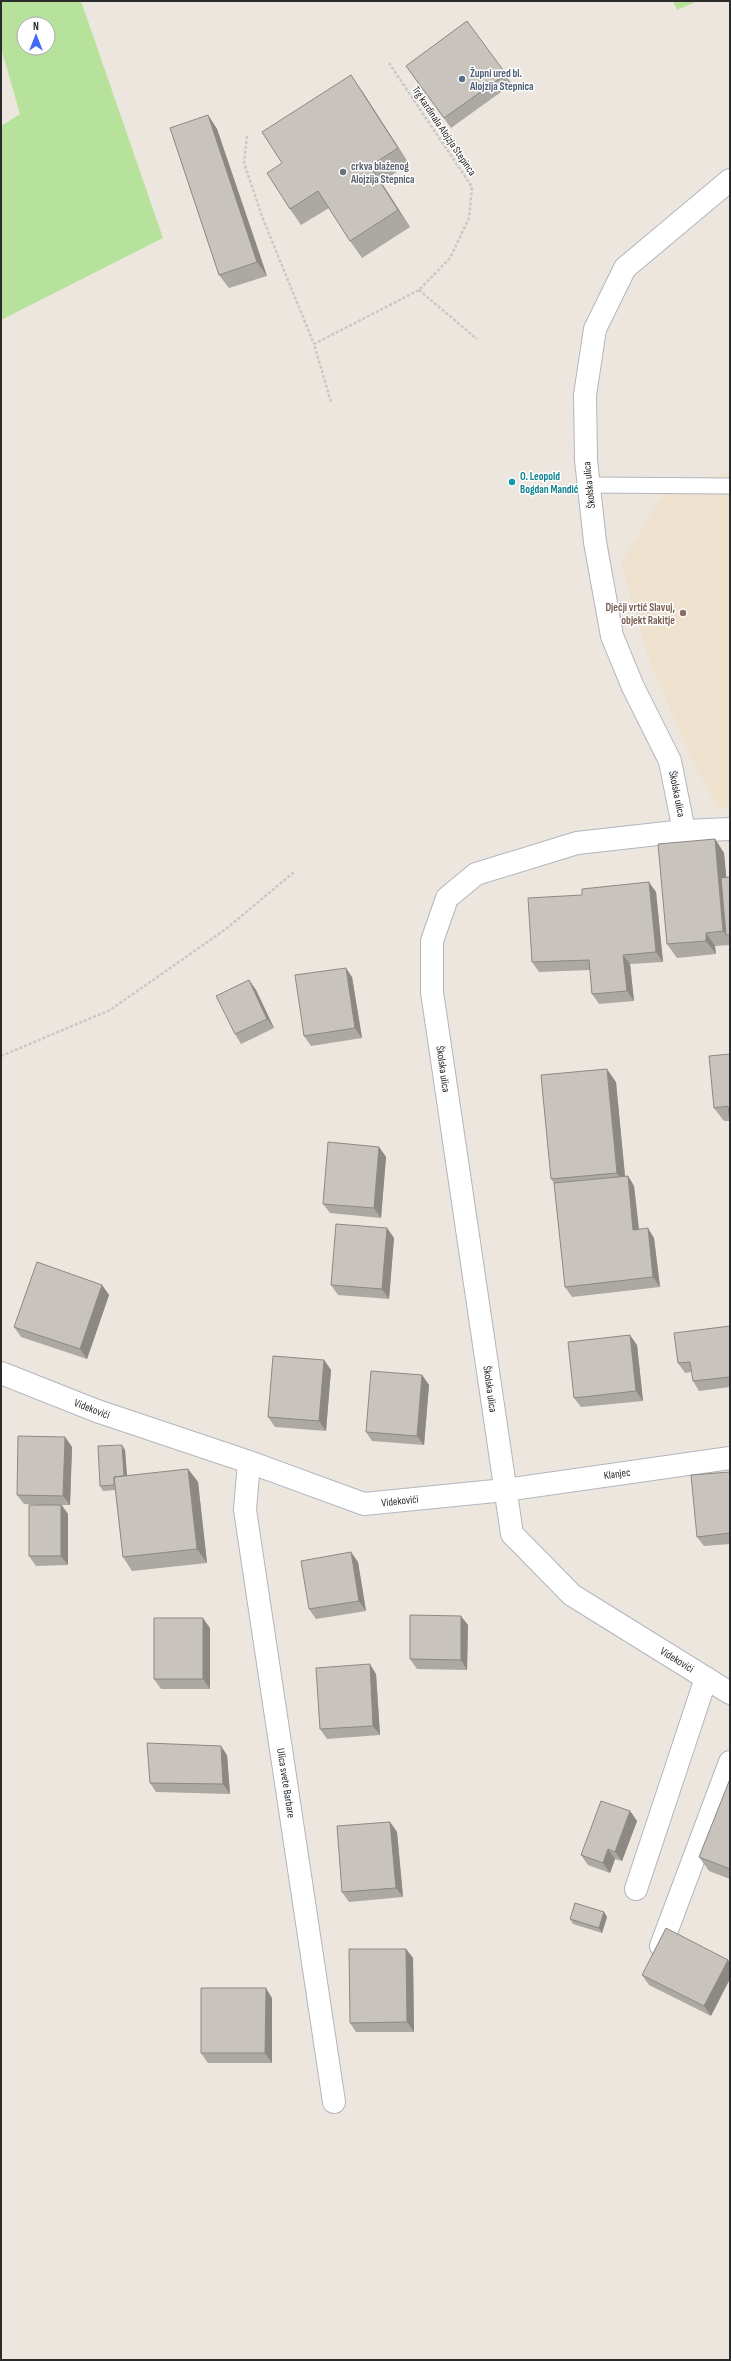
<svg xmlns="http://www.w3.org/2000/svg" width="731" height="2361" font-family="'Sofia Sans Condensed',sans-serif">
  <rect width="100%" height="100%" fill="#ede6de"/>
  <!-- education -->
  <path fill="#eee2ce" d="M730,471V808L718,809L690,755L650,663L621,564L664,492Z"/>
  <!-- green -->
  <path fill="#b7e29b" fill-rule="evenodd" d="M5,1H81L163,238L1,320V126L20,114L1,48V2ZM24,24H48V48H24Z
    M673,1H698L677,10Z"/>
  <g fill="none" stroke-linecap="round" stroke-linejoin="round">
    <!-- lane casing -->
    <g stroke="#b1b5be" stroke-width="17">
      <path id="lane" d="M589,485L730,486"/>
    </g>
    <!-- street casing -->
    <g stroke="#b1b5be" stroke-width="24">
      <path id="street" d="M730,829L684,831L577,843L476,874L447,898L432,941V992L512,1534L572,1595L730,1693
        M684,831L670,761L633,687L612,636L595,542L586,460L585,395L595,329L625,268L730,180
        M1,1373L97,1411L249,1462L364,1504L505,1490L730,1458
        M249,1462L245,1510L334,2102
        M636,1889L706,1678
        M661,1946L730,1762"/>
    </g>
    <!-- path -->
    <path stroke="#c8c8c8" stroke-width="2.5" stroke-dasharray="3 2" stroke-linecap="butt" d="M247,136L244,163L263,219L314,344
      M419,290L477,339
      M331,402L314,344L419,290L450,258L469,218L472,187L389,63
      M1,1056L110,1010L226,929L294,872"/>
    <!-- lane -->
    <use href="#lane" stroke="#fff" stroke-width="15"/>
    <!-- street -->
    <use href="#street" stroke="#fff" stroke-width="22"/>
  </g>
  <!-- wall -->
  <path fill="#aca8a3" d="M467,21L512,84L451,128L406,66Z
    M362,91L409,164L381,182L410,227L362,258L350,241L329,208L301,225L290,209L282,163Z
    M208,115L217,129L267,276L229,288L219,275Z
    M715,839L724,853L726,877H730V945L715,946L716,954L677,958L667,944Z
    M656,892L663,962L630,964L634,1001L599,1004L592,994L590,970L539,972L532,962Z
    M352,977L362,1038L311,1046L304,1036Z
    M249,980L256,990L274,1028L241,1044L235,1034Z
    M730,1054V1121H724L714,1108Z
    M616,1082L625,1176H628L634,1186L639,1229L654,1238L660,1287L572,1297L565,1287L554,1183L551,1179Z
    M379,1147L386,1157L381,1218L330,1213L323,1204Z
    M387,1228L394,1238L389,1299L338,1295L331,1285Z
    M102,1285L109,1295L87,1359L21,1337L14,1327Z
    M730,1326V1387L699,1391L693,1381L692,1372L685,1373L678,1363Z
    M637,1345L643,1401L581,1407L574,1398Z
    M324,1360L331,1370L326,1431L275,1427L268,1417Z
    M422,1375L429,1385L424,1445L372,1441L366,1432Z
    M65,1437L72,1447L70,1505H62L68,1514V1565L36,1566L29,1556L40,1505L24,1504L17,1495Z
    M125,1450L127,1476L188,1469L198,1482L207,1563L132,1571L123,1557L115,1490L103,1491L100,1486Z
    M730,1472V1544L704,1546L697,1537Z
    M358,1562L366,1611L316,1619L309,1609Z
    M468,1625L467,1670L417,1669L410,1659Z
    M210,1628V1689H161L154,1679Z
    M376,1674L380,1735L327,1739L320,1729Z
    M227,1755L230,1794L156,1792L150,1783Z
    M730,1779V1879L709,1871L699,1857Z
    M630,1811L637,1821L622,1861L615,1859L610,1873L588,1865L581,1855Z
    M390,1822L397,1832L403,1897L349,1902L342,1892Z
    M604,1912L607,1917L602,1933L573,1924L570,1919Z
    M666,1928L711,2016L649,1985L642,1975Z
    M406,1949L413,1958L414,2032H356L350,2023Z
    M272,1998V2063H208L201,2053Z"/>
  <!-- shaded-wall -->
  <path fill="#8c8884" d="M351,75L362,91L409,164L398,148Z
    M208,115L217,129L267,276L257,262Z
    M370,166L381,182L410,227L398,210Z
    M715,839L724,853L730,915L726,935L723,931Z
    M649,882L656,892L663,962L656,952Z
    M706,933L715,946L716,954L706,941Z
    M623,955L630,964L634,1001L627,991Z
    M346,968L352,977L362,1038L355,1028Z
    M249,980L256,990L274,1028L267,1019Z
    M607,1069L616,1082L626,1187L617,1173Z
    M379,1147L386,1157L381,1218L374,1208Z
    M628,1176L634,1186L640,1240L633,1230Z
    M387,1228L394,1238L389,1299L382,1289Z
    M648,1228L654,1238L660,1287L653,1277Z
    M102,1285L109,1295L87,1359L80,1349Z
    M630,1335L637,1345L643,1401L636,1391Z
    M324,1360L331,1370L326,1431L319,1421Z
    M422,1375L429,1385L424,1445L417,1436Z
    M65,1437L72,1447L70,1505L63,1496Z
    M122,1445L125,1450L128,1489L125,1484Z
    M188,1469L198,1482L207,1563L197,1549Z
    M61,1505L68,1514V1565L61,1556Z
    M351,1552L358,1562L366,1611L359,1601Z
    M461,1616L468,1625L467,1670L461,1660Z
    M203,1618L210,1628V1689L203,1679Z
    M370,1664L376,1674L380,1735L373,1726Z
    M221,1746L227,1755L230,1794L223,1784Z
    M630,1811L637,1821L622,1861L615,1852Z
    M390,1822L397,1832L403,1897L396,1888Z
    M608,1849L615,1859L610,1873L603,1863Z
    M604,1912L607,1917L602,1933L599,1928Z
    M406,1949L413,1958L414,2032L407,2022Z
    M728,1960L730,1963V1979L711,2016L704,2006Z
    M266,1988L272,1998V2063L265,2053Z"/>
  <!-- building -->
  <path fill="#c8c3bd" stroke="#8c8884" d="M467,21L506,74L444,118L406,66Z
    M351,75L398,148L370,166L398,210L350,241L318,191L290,209L267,173L282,163L262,132Z
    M208,115L257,262L219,275L170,128Z
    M715,839L723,931L706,933V941L667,944L658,844Z
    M730,877V935H726L721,878Z
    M649,882L656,952L623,955L627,991L592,994L589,960L532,962L528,898L582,895V889Z
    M346,968L355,1028L304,1036L295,975Z
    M249,980L267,1019L235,1034L216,996Z
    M730,1054V1115H729L728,1106L714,1108L709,1056Z
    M607,1069L617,1173L551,1179L541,1075Z
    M328,1142L379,1147L374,1208L323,1204Z
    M628,1176L633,1230L648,1228L653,1277L565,1287L554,1183Z
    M336,1224L387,1228L382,1289L331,1285Z
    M37,1262L102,1285L80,1349L14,1327Z
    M730,1326V1377L693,1381L690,1362L678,1363L674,1333Z
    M630,1335L636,1391L574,1398L568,1342Z
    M273,1356L324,1360L319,1421L268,1417Z
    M371,1371L422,1375L417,1436L366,1432Z
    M18,1436L65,1437L63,1496L17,1495Z
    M122,1445L124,1476L114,1477V1485L100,1486L98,1446Z
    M188,1469L197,1549L123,1557L114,1477Z
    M730,1472V1533L697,1537L691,1475Z
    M29,1505H61V1556H29Z
    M351,1552L359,1601L309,1609L301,1561Z
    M410,1615L461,1616V1660L410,1659Z
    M154,1618H203V1679H154Z
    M370,1664L373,1726L320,1729L316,1668Z
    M147,1743L221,1746L223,1784L150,1783Z
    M730,1779V1869L699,1857Z
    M601,1801L630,1811L615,1852L608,1849L603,1863L581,1855Z
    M390,1822L396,1888L342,1892L337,1826Z
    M575,1903L604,1912L599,1928L570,1919Z
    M666,1928L728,1960L704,2006L642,1975Z
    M349,1949H406L407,2022L350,2023Z
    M201,1988H266L265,2053H201Z"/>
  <!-- markers -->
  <circle fill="#5c6f8a" stroke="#fff" stroke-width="1.5" cx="462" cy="79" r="4"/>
  <circle fill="#6b7280" stroke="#fff" stroke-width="1.5" cx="343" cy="172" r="4"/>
  <circle fill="#0f9aa8" stroke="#fff" stroke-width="1.5" cx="512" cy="482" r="4"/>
  <circle fill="#8d6e63" stroke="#fff" stroke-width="1.5" cx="683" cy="613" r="4"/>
  <g text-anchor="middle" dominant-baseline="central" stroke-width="3" stroke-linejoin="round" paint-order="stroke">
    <!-- service labels -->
    <g font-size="11" font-weight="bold" fill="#4e5e75" stroke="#fff" text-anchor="start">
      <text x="470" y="73">Župni ured bl.<tspan x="470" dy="13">Alojzija Stepnica</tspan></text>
    </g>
    <!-- street labels -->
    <g font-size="11" fill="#2b2b2b" stroke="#fff">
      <text transform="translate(444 131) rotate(56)">Trg kardinala Alojzja Stepinca</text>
      <text transform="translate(589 485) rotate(-96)">Školska ulica</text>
      <text transform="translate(677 794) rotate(79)">Školska ulica</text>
      <text transform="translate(443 1069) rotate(82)">Školska ulica</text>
      <text transform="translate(490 1389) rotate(82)">Školska ulica</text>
      <text transform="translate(92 1409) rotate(21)">Videkovići</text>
      <text transform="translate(617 1474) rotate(-8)">Klanjec</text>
      <text transform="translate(400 1501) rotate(-6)">Videkovići</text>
      <text transform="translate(677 1660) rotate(32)">Videkovići</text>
      <text transform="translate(286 1783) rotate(81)">Ulica svete Barbare</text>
    </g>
    <!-- worship labels -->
    <g font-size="11" font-weight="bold" fill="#5b616d" stroke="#fff" text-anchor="start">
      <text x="351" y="166">crkva blaženog<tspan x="351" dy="13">Alojzija Stepnica</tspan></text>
    </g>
    <!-- culture labels -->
    <g font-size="11" font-weight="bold" fill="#0d838f" stroke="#fff" text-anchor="start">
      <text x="520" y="476">O. Leopold<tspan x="520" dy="13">Bogdan Mandić</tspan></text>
    </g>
    <!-- education labels -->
    <g font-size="11" font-weight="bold" fill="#785e54" stroke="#fff" text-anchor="end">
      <text x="675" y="607">Dječji vrtić Slavuj,<tspan x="675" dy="13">objekt Rakitje</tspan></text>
    </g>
  </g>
  <!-- border -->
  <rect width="731" height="2361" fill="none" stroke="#2b2b2b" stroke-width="4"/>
  <!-- north arrow -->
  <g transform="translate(36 36)"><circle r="19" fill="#ffffff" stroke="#aaaaaa"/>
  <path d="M0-3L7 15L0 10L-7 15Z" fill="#416bf6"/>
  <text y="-6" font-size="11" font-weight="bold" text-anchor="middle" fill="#2b2b2b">N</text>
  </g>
</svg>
